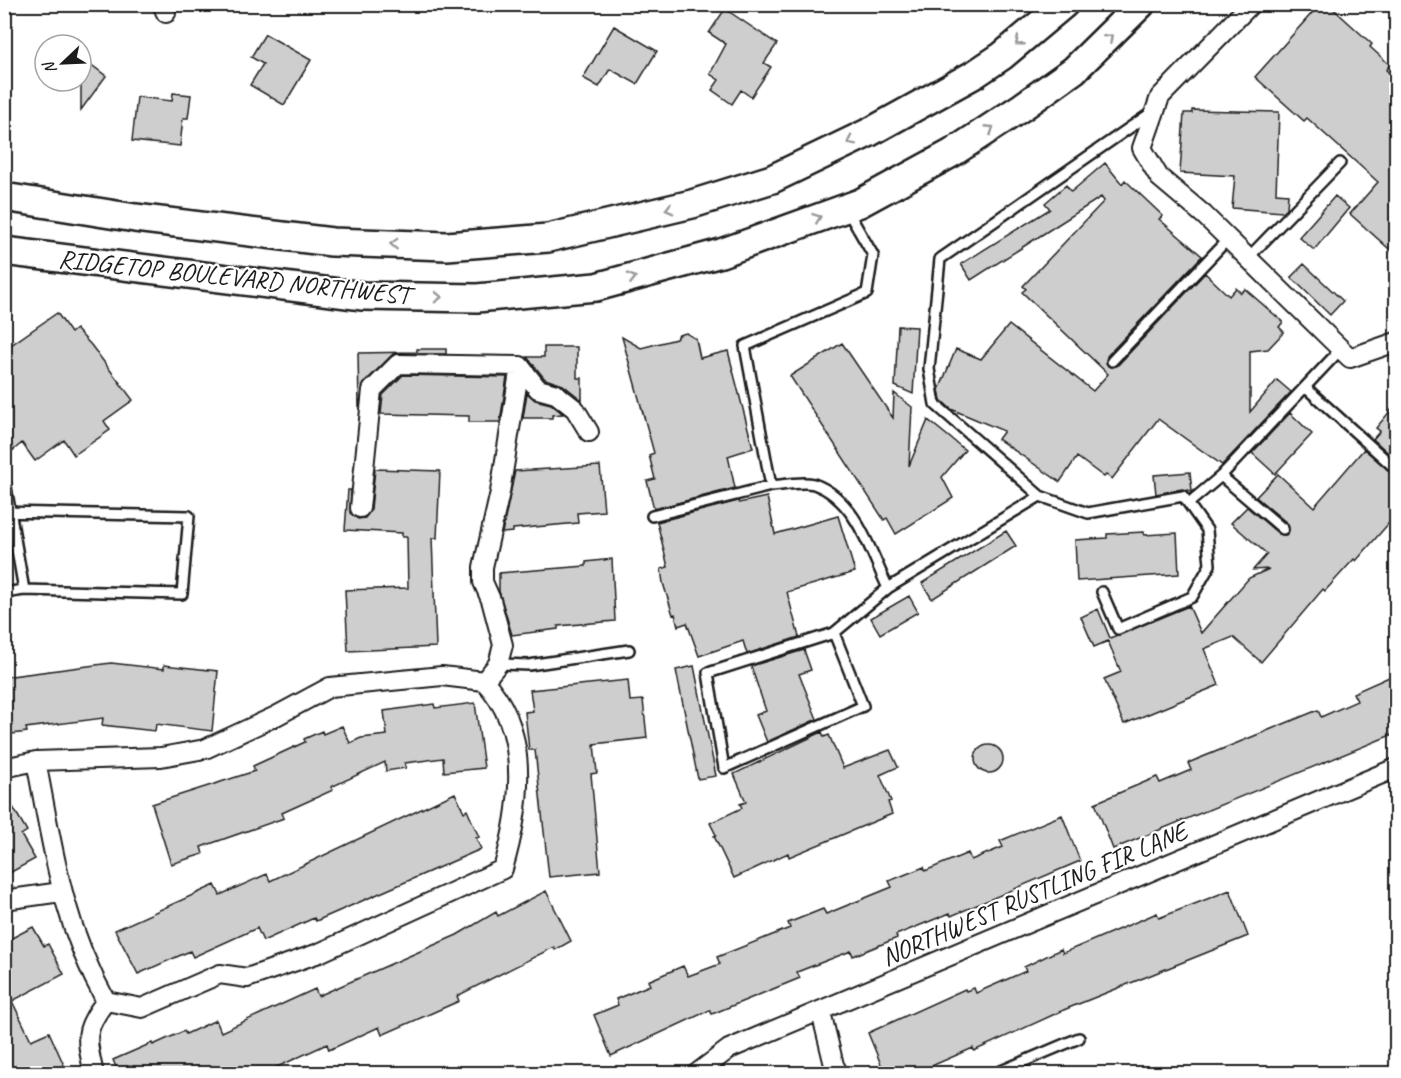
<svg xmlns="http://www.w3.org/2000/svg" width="1401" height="1078" font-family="Caveat,sans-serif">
  <rect width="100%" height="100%" fill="#fff"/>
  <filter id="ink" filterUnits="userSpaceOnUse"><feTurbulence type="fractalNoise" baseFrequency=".0167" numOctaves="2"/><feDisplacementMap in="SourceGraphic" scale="12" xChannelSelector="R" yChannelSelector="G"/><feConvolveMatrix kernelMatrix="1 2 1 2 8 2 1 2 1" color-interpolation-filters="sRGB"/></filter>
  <g filter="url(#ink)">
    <!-- building -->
    <path fill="#cecece" stroke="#1c1c1c" stroke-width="1.5" d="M1320,4H1328L1372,44L1370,47L1390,65L1386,70L1396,79V255L1350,214L1378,182L1307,118L1304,121L1255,77Z
      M725,9L777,44L764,63L771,67L751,97L741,90L732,104L712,90L719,80L710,74L726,44L709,33Z
      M614,26L657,51L637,84L610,69L599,87L583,78Z
      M265,34L311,60L284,105L250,85L263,64L251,57Z
      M81,57L106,76L81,110Z
      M173,93L191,95L188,118H183L180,146L132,141L137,97L172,101Z
      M1192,110L1279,112L1276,193L1288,194L1287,208L1283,212L1232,208L1235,176L1180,173L1184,113H1192Z
      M1105,163L1122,184L1125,180L1163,216L1159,219L1202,256L1107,356L1108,366H1117L1205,273L1229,296L1236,288L1241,293L1245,289L1283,322L1279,327L1284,332L1268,349L1250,351V412L1277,380L1291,392L1222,465L1158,419L1112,479L1106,475L1104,477L1077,457L1060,482L998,439L1004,431L951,409L941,400L939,390L956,349L981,359L1009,325L1093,391L1108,374L1022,292L1026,289L1023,286L1104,201L1101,197L971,280L961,264L1050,209L1045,203L1066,185L1071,192Z
      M1335,196L1349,208L1314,250L1299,237Z
      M1304,264L1343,301L1330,315L1291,277Z
      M57,313L71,333L76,329L91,345L133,400L104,421L110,430L74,455L64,440L35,461L22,443L11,452L4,443V350Z
      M898,326L917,327L913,394L895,386Z
      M686,333L696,339L700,358L728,351L753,448L728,456L735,488L654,509L647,481L655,479L649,455L654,453L622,337L641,348L676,339L679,335Z
      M842,343L893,418L894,393L912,407L909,466L928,420L965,450L942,477L953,498L896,534L887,518L884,520L790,376Z
      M544,347H577V378H582V400L563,385L545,379L527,357H544Z
      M417,349H446V354H393L364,383L359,407L358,353L417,352Z
      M403,375L507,377L500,422H469V416L381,414L383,395Z
      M527,393L535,400L551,404L563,414L552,415V418H523Z
      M1396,404V460L1373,439L1380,431L1376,428Z
      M1290,413L1312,434L1275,474L1252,453Z
      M1364,449L1396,476V515L1356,561L1354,559L1325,591L1323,589L1261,662L1233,637L1204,649L1219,685L1124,724L1104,679L1121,672L1108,641L1094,647L1081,617L1098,609L1110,638L1189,606L1201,633L1249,578L1269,569L1253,570L1267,554L1231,523L1247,507L1279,534L1286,535L1289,531L1288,524L1256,497L1278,474L1314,507Z
      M600,466L604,511L577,513L578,523L513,529V532L502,533L515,471Z
      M375,469L440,471L437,538H432L436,647L348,651L345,590L408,588L407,537H402V533L345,530L348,490H351L350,513L358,519L365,518L371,509Z
      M1190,472L1192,491L1182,489L1156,494L1154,475Z
      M767,497L775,534L838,516L855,572L787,592L799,637L747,654L743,641L699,656L687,623L678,626L675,614L673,615L663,583L661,569L668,567L657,522L738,501L739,503Z
      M1006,531L1016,546L932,599L922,583Z
      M1144,532V535L1177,533L1179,574L1077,581L1075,540L1107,538V534Z
      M612,559L615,621L558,626V629L512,635L499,591V573L586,566V562Z
      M909,596L918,612L880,634L871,618Z
      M804,650L811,670L799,674L817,719L767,742L756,715L766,711L751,666Z
      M111,663L164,669V665L218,671L212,731L156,724L155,731L102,725L103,718L26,728L27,732L4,735V677Z
      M694,666L716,776L698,779L676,670Z
      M1396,674V733L1113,849L1095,803L1157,777L1160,783L1191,770L1188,763L1318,710L1321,717L1357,701L1353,693Z
      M628,680L630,701L643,700L647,738L594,744L597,773L591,774L600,872L549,877L535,750H529L525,712L533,711L530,690Z
      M475,703L484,768L444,772L443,758L405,763L406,768L386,771L385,762L331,787L333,790L282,813L284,818L201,847L203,854L171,864L152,804L255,771L253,766L305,742L304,739L322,731L323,734L342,726L350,743L361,738L387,735L384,711L434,704L435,708Z
      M822,732L824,737L829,735L843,768L890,750L898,767L880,775L891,801L888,802L892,814L789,857L788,853L734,878L714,836L716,835L710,823L742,808L740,804L746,802L734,774Z
      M975 759a14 14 0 1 1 28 0a14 14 0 1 1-28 0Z
      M4,792L27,831L21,835L35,859L4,876Z
      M455,793L464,812L467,810L479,837L476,838L481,849L316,921L314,918L263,941L257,928L193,957L190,951L138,974L115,930L215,885L220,895L267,874L270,881Z
      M1062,815L1080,861L951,916L950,913L896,935L897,938L853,956L851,951L797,972L800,978L712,1014L710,1010L611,1056L594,1015L618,1005L616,999L650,985L648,981L683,966L688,976L720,964L717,957L790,928L788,923L823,909L826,914L892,887L889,881L924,867L925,871L968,853L971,860L1003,847L1000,841Z
      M1230,890L1248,936L1066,1009L974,1051L973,1048L913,1074H885L868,1033L965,989L966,991L974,988L976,993L1026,971L1024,967L1061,949L1063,953L1157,913L1159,918Z
      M546,891L571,941L555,950L554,947L457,996L459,1001L382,1035L379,1027L329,1050L327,1044L262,1074H119L113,1060L152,1043L153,1045L184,1031L186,1034L216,1020L221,1032L315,989L318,996L457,935L496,912L498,916Z
      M33,927L44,946L48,944L64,974L12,1001L31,1040L49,1032L68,1074H11L4,1059V942Z"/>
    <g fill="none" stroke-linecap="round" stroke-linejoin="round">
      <!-- service casing -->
      <g stroke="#1c1c1c" stroke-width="14">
        <path id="service" d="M1248,258L1340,163
          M1112,361L1228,239
          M1305,387L1396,469
          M4,476L24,590
          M1221,476L1341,349
          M771,486C784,485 802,481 814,484C856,499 870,551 888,588L1040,496L935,404L929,369L940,259L1151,113
          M1040,496L1088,513L1183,496L1207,530L1210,565L1192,597L1118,629L1102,592
          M1189,503L1221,476L1283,529
          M4,512L189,516L182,594L24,590L4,593
          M652,516L771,486L745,346L867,293L873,255L847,210
          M834,633L863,706L724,768L708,673L834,633L888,588
          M498,664L529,665L629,650
          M994,1074L1079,1038"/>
      </g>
      <!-- minor casing -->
      <g stroke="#1c1c1c" stroke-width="22">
        <path id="minor" d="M162,4L166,13
          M1251,4L1160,97L1142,148L1159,177L1204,215L1350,358L1396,342
          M360,508L372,390L398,364L520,366L538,389L556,394L575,409L589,432
          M484,681L498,664L503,645L491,600L483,582V567L500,492L520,366
          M36,761C53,849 62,922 106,1001L142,1008L220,974L247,978L319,953L503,869C521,808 532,731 484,681
          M4,768L36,761L161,757L205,749L276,716L330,687L442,676L484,681
          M4,900L61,892
          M821,1012L834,1065L839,1074
          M94,1074C86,1038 83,1030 106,1001
          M696,1074L729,1049L1396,768"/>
      </g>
      <!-- secondary casing -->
      <g stroke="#1c1c1c" stroke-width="32">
        <path id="secondary" d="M4,197L135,218L332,242L447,246L548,238L692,204L772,179L870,132L975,74L1002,56L1064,4
          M4,251L363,296L477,298L596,287L721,253L860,203L952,153L1022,107L1074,70L1141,4"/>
      </g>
      <!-- service -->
      <use href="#service" stroke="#fff" stroke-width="9"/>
      <!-- minor -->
      <use href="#minor" stroke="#fff" stroke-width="18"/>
      <!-- secondary -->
      <use href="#secondary" stroke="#fff" stroke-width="27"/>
    </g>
    <!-- one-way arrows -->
    <defs><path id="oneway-chevron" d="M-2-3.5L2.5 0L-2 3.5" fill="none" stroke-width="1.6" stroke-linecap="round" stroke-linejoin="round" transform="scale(1.5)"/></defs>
    <g stroke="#999">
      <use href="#oneway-chevron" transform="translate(1109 38) rotate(-43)"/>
      <use href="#oneway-chevron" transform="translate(1019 42) rotate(141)"/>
      <use href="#oneway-chevron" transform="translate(990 129) rotate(-33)"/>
      <use href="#oneway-chevron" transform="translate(851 141) rotate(154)"/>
      <use href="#oneway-chevron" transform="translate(669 209) rotate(166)"/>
      <use href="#oneway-chevron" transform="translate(817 218) rotate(-20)"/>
      <use href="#oneway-chevron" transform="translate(394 244) rotate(-178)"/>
      <use href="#oneway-chevron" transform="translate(632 278) rotate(-14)"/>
      <use href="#oneway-chevron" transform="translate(438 297) rotate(1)"/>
    </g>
  </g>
  <g text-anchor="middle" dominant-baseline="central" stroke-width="4.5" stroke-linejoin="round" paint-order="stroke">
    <!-- street labels -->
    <g font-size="26" fill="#1c1c1c" stroke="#fff">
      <text transform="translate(234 277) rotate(6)">RIDGETOP BOULEVARD NORTHWEST</text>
      <text transform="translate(1034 894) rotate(-23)">NORTHWEST RUSTLING FIR LANE</text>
    </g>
  </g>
  <!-- margin -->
  <rect width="1401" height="1078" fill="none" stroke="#fff" stroke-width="24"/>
  <rect x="12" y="12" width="1377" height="1054" fill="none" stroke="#1c1c1c" stroke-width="2" filter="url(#ink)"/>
  <!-- north arrow -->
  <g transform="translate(63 63) rotate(247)"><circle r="28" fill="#ffffff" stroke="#a4a4a4" stroke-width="1.5"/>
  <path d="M0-4.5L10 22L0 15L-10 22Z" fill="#1c1c1c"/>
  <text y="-9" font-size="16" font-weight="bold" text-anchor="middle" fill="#1c1c1c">N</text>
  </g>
</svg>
